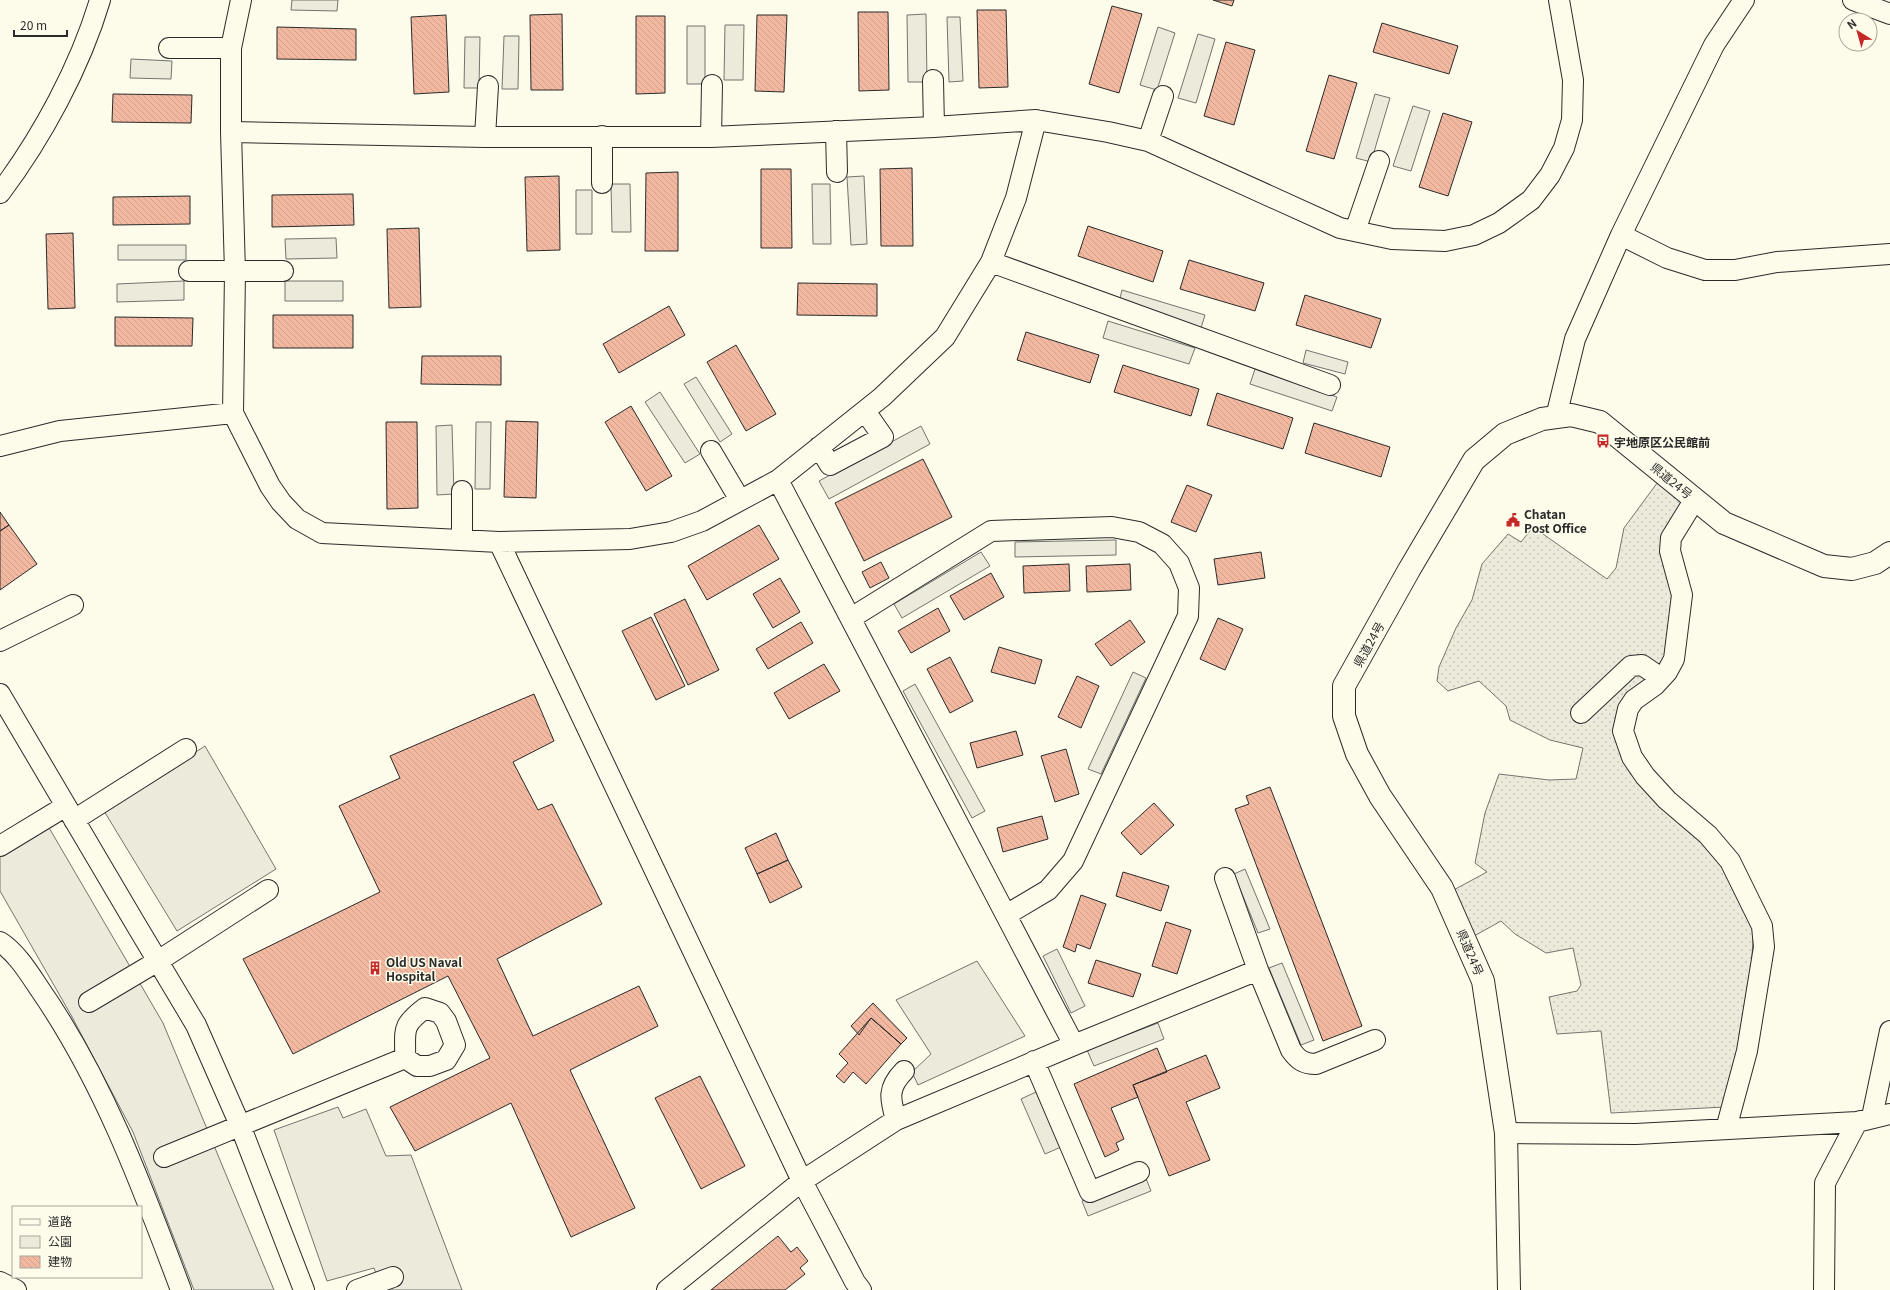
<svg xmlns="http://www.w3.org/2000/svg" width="1890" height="1290" font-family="Georgia,'Noto Sans JP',serif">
  <defs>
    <pattern id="green-dots" width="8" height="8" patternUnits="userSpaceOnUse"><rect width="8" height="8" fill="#ecebdb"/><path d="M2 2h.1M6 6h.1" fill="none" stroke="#cbcabc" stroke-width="1.8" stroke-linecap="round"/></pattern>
    <pattern id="building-back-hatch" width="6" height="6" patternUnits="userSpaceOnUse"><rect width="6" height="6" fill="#f2b8a0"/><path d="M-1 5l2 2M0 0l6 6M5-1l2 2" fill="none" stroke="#d09e8a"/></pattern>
  </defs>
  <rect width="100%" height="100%" fill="#fdfbea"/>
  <!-- green -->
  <path fill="url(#green-dots)" stroke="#74746e" d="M1663,475L1695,500L1673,533L1675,649L1638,697L1623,736L1715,844L1754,927L1750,984L1740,1050L1724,1107L1611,1113L1601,1031L1557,1034L1549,997L1577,991L1581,985L1573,948L1546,953L1515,934L1501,921L1467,940L1448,893L1487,872L1475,863L1485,813L1499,774L1549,780L1576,779L1583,748L1550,740L1510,720L1506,706L1479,681L1448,691L1437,681L1439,667L1456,628L1472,600L1482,564L1508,534L1521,542L1533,527L1607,579L1616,568L1624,528Z"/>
  <!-- parking -->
  <path fill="#eceadb" stroke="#74746e" d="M292,0H338L337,11L291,10Z
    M926,14L927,82H908L907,15Z
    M947,17H960L963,81L949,82Z
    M725,25H744L743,80H724Z
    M687,26H705V84H687Z
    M1158,27L1175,33L1157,90L1140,85Z
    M1198,34L1215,39L1196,103L1178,98Z
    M504,36H519L518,89H502Z
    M465,37H480L479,88H464Z
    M131,59L172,61L171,79L130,78Z
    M1375,94L1390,98L1371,162L1356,158Z
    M1413,106L1430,111L1411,171L1393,166Z
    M864,176L867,244L851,245L847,177Z
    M611,184H630L631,232H612Z
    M812,184H830L831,244H813Z
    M576,190H592V234H576Z
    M336,238L337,258L286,259L285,239Z
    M118,245H186V260H118Z
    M184,281V300L117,302V284Z
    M285,281H343V301H285Z
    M1122,290L1205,315L1201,328L1119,302Z
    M1108,321L1195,348L1189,364L1103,338Z
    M1306,350L1348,362L1345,374L1303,363Z
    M1255,369L1337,397L1332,411L1250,384Z
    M696,377L732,434L720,442L684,384Z
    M660,392L700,454L685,463L645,402Z
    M476,422H491L490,489H475Z
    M452,425L454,494L437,495L436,426Z
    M921,426L930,444L829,499L819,481Z
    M1116,540V555L1015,557V542Z
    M981,552L990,566L902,618L894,604Z
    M1133,672L1146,678L1101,774L1088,769Z
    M915,684L985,811L972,818L903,691Z
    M205,746L276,869L177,931L104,811Z
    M48,826L163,1023L274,1290H194L133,1132L71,1015L0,891V851Z
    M1245,869L1270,929L1258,933L1234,874Z
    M1057,949L1085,1006L1071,1013L1043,956Z
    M977,961L1025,1036L918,1085L912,1072L931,1054L896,1000Z
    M1282,963L1314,1040L1301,1045L1269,968Z
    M1158,1023L1164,1039L1094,1066L1087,1050Z
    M1036,1092L1061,1147L1045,1154L1021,1099Z
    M338,1107L343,1118L366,1109L386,1156L411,1155L462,1290H382L374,1268L327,1281L274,1130Z
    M1145,1176L1151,1191L1088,1216L1082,1201Z"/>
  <!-- building -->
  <path fill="url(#building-back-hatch)" stroke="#2b2b2b" d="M1213,0H1234L1232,6Z
    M1112,6L1142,14L1119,93L1089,84Z
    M977,10H1006L1008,87L979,88Z
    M858,12H888L889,90L859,91Z
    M562,14L563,90H531L530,15Z
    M446,15L449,92L414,94L411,17Z
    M757,15H787L784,92L755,91Z
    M636,16H665V93L636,94Z
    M1382,23L1458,46L1449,74L1373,52Z
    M277,27L356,29V60L277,59Z
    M1226,42L1255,50L1234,125L1204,116Z
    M1329,75L1357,83L1334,159L1306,151Z
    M113,94L192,95L191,123L112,122Z
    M1443,113L1472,122L1448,196L1419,187Z
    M912,168L913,246H881L880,169Z
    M761,169H791L792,248H761Z
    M678,172V251H645L646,173Z
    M559,176L560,250L527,251L525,177Z
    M353,194L354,225L272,227V195Z
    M190,196V224L113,225V197Z
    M1088,226L1163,251L1153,282L1078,256Z
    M419,228L421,307L389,308L387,229Z
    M73,233L75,308L48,309L46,234Z
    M1189,260L1264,283L1255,311L1180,289Z
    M798,283L877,284V316L797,315Z
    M1305,295L1381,319L1371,348L1296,325Z
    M669,306L685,335L619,373L603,344Z
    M273,315H353V348H273Z
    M115,317L193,318L192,346H115Z
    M1026,332L1099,355L1090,383L1017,360Z
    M736,345L776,414L746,431L707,362Z
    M422,356H501V385L421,384Z
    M1123,365L1199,389L1191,416L1114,392Z
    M1217,393L1293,418L1283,449L1207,425Z
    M631,406L672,476L646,491L605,422Z
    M506,421L538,422L536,498L504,497Z
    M386,422H417L418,508L387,509Z
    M1314,423L1390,447L1381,477L1305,453Z
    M923,459L952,517L864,561L835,503Z
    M1187,485L1212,495L1196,532L1171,522Z
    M0,512L9,525L0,531Z
    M9,525L37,564L0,590V531Z
    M759,525L779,559L707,600L688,566Z
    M1261,552L1265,578L1218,585L1214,559Z
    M881,562L889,578L870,588L862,572Z
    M1069,564L1070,591L1024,593L1023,566Z
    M1130,564L1131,590L1087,592L1086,566Z
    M991,573L1004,597L964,620L950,596Z
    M780,578L800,612L773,628L753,594Z
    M685,599L719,670L688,685L654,614Z
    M938,608L950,631L911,653L898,631Z
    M651,617L685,686L656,700L622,631Z
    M1218,618L1243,629L1225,670L1200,659Z
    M1130,620L1145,642L1111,666L1095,644Z
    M801,622L813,643L768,669L756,649Z
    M999,647L1042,660L1035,684L991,672Z
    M950,657L973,701L950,713L927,669Z
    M824,664L840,691L789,719L774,693Z
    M1077,676L1099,686L1081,728L1058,717Z
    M534,694L554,741L513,762L538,810L552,804L602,904L497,959L533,1036L639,986L658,1026L570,1070L635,1208L571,1237L511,1103L415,1151L390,1107L490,1058L448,976L293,1054L243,959L380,892L339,806L400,778L390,756Z
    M1016,731L1023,755L977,768L970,743Z
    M1066,749L1079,794L1055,802L1041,756Z
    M1270,787L1362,1026L1323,1041L1235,809L1249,804L1246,796Z
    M1154,803L1174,825L1141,855L1121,833Z
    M1042,816L1048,839L1003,852L997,828Z
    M776,833L788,860L757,874L745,848Z
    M788,860L802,887L770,903L757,874Z
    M1123,872L1169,886L1161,911L1116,896Z
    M1081,895L1106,904L1090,949L1077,944L1075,952L1063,947Z
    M1166,922L1191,930L1177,974L1152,966Z
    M1096,960L1141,974L1133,997L1088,983Z
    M873,1003L907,1038L901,1044L871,1018L859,1035L851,1026Z
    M871,1018L901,1044L866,1084L853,1072L844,1083L836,1076L848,1063L839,1054Z
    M1157,1048L1167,1072L1133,1085L1138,1097L1111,1108L1124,1139L1116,1143L1119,1150L1105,1157L1074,1084Z
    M1206,1055L1220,1088L1186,1102L1210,1160L1169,1176L1133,1085Z
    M700,1076L745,1166L701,1189L655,1098Z
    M778,1236L791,1252L797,1247L808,1261L800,1268L805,1274L785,1290H711Z"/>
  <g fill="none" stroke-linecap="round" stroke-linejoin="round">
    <!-- minor casing -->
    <g stroke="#2b2b2b" stroke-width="22">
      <path id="minor" d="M241,0L231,48V132L235,272L233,413L270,486L281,502L297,519L322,533L499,542L630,539L671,532L702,521L778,480L882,397L945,337L991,262L1016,198L1036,120
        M1853,0L1890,14
        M169,48H231
        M933,80L934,127
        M836,131L837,172
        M231,132L485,137H711L934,127L1036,120L1108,132L1148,141L1340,228L1392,239L1445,241L1474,235L1499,223L1531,200L1550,175L1564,148L1572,120L1573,80L1559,0
        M602,136V183
        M485,137L488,86
        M711,137L712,85
        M1148,141L1163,96
        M0,193C42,137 80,67 100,0
        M1355,231L1379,161
        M1621,235L1667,258L1705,270H1735L1777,262L1890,254
        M991,262L1330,385
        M189,271H283
        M1556,417L1575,339L1621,235L1714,45L1744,0
        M0,446L60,431L233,413
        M819,447L830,465L883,437L865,411
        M711,451L740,500
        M778,480L1074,1045
        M462,491V540
        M1695,499L1671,538L1670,551L1682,595L1674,659L1667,672L1655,685L1634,700L1628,709L1623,731L1632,757L1645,776L1667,800L1708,835L1730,861L1762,926L1764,947L1747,1051L1726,1129
        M499,542L802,1181L855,1282L861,1290
        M851,618L991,531L1112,527L1139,532L1162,544L1179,563L1189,588L1188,616L1073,861L1048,890L1006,915
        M0,641L73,605
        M0,694L135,923L196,1025L240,1125L304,1290
        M1581,713L1631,666L1642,665L1661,678
        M74,820L186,749
        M0,846L66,806
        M1225,878L1258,970L1291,1050C1298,1060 1304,1064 1316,1064L1375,1040
        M0,942C16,952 29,973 39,988C103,1080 142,1186 181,1290
        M89,1002L158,961L268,890
        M1034,1061L1090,1192L1139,1172
        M1872,1117L1890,1031
        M896,1120C890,1099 887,1088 904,1071
        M1506,1133L1636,1134L1857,1122L1890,1114
        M164,1157L405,1058C406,1030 400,1027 425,1008L440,1013L446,1021L455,1045L446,1060L430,1066H417L405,1058
        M0,1282L16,1290
        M357,1290L393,1277
        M667,1290L802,1181L896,1120L1074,1045L1258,970
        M1824,1290L1825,1183L1857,1122"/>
    </g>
    <!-- major casing -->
    <g stroke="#2b2b2b" stroke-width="24">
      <path id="major" d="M1509,1290L1506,1133L1483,981L1442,888L1380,796L1357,754L1344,716V686L1409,570L1474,460L1505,434L1542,419L1571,415L1600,422L1724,523L1824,566L1852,569L1875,563L1890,553"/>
    </g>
    <!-- minor -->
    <use href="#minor" stroke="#fdfbea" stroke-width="20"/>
    <!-- major -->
    <use href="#major" stroke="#fdfbea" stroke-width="22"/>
  </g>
  <!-- icons -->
  <defs>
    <g id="bus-bare" transform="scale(1.08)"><path d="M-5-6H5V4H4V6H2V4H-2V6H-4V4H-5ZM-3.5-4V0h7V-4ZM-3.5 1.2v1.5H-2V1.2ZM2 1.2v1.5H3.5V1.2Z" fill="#c62828" stroke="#fdfbea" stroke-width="2.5" paint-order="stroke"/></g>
    <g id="civic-bare" transform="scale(1.08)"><path d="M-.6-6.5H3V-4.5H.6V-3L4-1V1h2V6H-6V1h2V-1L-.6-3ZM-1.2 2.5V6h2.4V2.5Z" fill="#c62828" stroke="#fdfbea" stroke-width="2.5" paint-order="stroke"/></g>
    <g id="building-bare" transform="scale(1.08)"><path d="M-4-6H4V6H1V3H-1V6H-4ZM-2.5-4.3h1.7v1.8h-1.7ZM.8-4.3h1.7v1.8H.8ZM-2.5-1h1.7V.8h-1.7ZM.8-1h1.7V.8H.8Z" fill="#c62828" stroke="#fdfbea" stroke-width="2.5" paint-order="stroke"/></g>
  </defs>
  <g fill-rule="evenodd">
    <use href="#bus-bare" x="1603" y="441"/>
    <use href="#civic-bare" x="1513" y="520"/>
    <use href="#building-bare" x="375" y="968"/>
  </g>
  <g text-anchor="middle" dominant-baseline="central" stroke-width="3" stroke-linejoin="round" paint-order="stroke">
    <!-- poi labels -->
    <g font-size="12" font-weight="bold" fill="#2b2b2b" stroke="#fdfbea" text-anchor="start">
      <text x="1614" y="441">宇地原区公民館前</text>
      <text x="1524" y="513">Chatan<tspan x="1524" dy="14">Post Office</tspan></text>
      <text x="386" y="961">Old US Naval<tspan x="386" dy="14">Hospital</tspan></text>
    </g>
    <!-- street labels -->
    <g font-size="12" fill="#2b2b2b" stroke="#fdfbea">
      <text transform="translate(1672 480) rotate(39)">県道24号</text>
      <text transform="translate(1368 644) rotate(-61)">県道24号</text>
      <text transform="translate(1471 952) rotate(67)">県道24号</text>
    </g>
  </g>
  <!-- legend -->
  <rect x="12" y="1206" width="130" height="72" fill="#fdfbea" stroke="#a9a89e"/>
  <rect x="20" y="1219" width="20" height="6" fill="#fdfbea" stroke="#a9a89e"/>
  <text x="48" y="1226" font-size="12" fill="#2b2b2b">道路</text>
  <rect x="20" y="1236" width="20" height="12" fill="#ecebdb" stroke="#a9a89e"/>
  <text x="48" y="1246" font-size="12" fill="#2b2b2b">公園</text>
  <rect x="20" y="1256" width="20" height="12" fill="url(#building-back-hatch)" stroke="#a9a89e"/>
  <text x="48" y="1266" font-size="12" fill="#2b2b2b">建物</text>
  <!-- north arrow -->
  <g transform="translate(1858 32) rotate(323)"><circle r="19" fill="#fdfbea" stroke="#a9a89e"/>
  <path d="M0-3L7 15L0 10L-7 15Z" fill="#c62828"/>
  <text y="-6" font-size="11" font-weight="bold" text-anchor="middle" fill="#2b2b2b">N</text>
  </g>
  <!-- scale -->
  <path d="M14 30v6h53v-6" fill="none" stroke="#2b2b2b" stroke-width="2"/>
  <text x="20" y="30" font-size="12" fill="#2b2b2b" stroke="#fdfbea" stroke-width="3" paint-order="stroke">20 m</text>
</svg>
